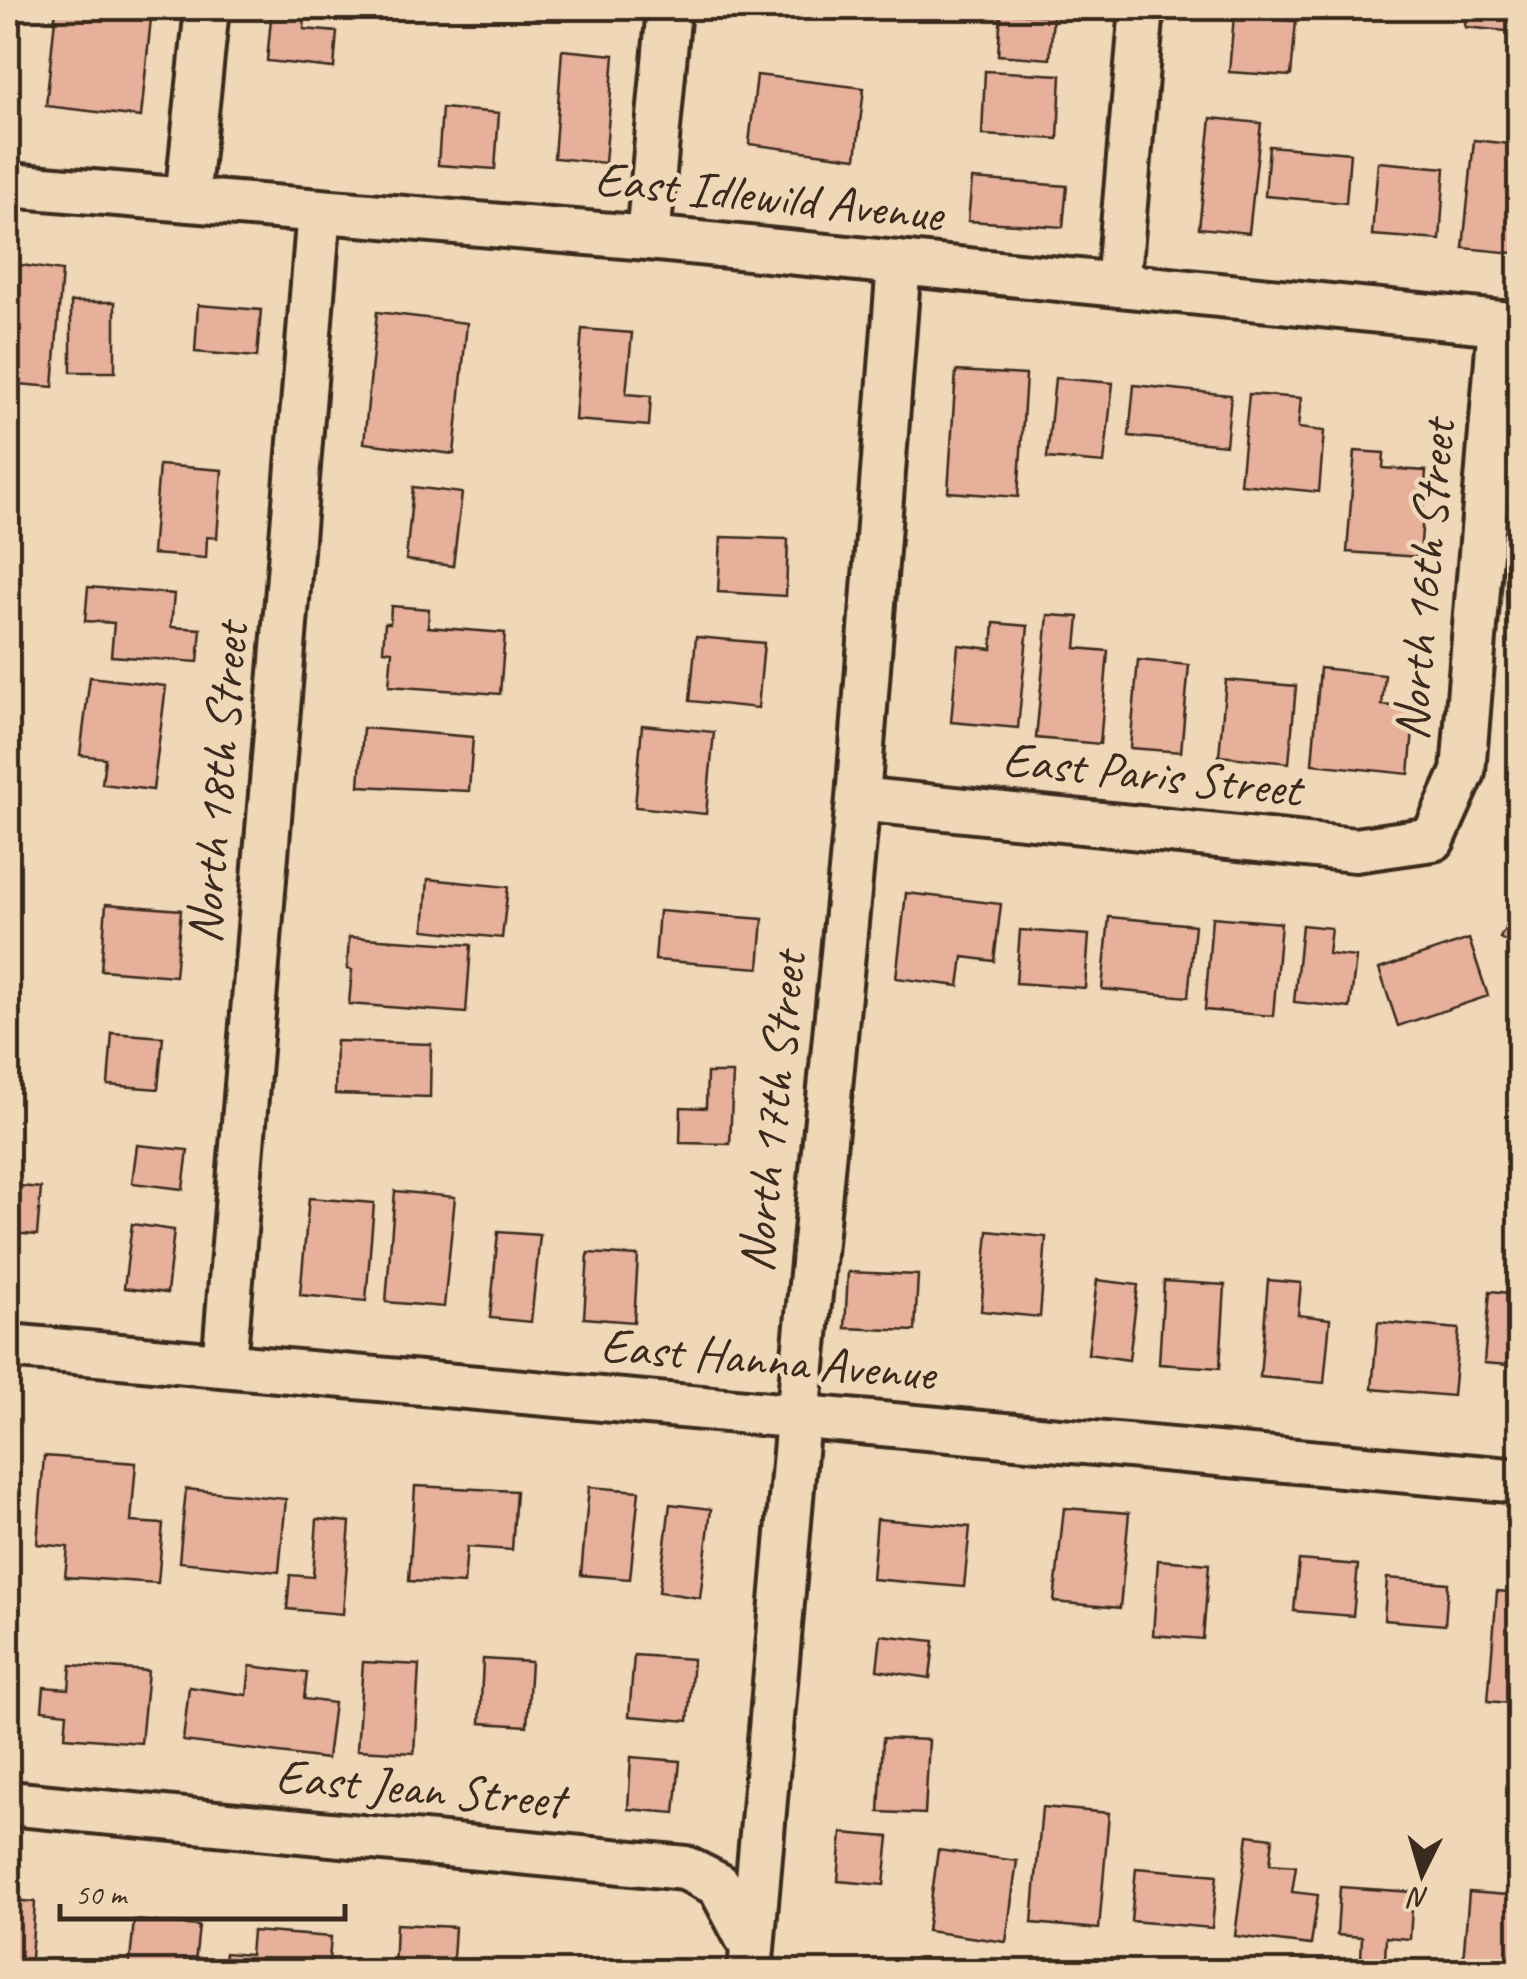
<svg xmlns="http://www.w3.org/2000/svg" width="1527" height="1979" font-family="Caveat,sans-serif">
  <rect width="100%" height="100%" fill="#efd7b7"/>
  <filter id="ink" filterUnits="userSpaceOnUse"><feTurbulence type="fractalNoise" baseFrequency=".01" numOctaves="2"/><feDisplacementMap in="SourceGraphic" scale="20" xChannelSelector="R" yChannelSelector="G"/><feConvolveMatrix kernelMatrix="1 2 1 2 8 2 1 2 1" color-interpolation-filters="sRGB"/></filter>
  <g filter="url(#ink)">
    <!-- building -->
    <path fill="#e6b09b" stroke="#3b2a1e" stroke-width="2.5" d="M56,8L151,18L141,117L46,106Z
      M272,8H306L304,29L337,32L334,68L267,61Z
      M1466,8H1519L1516,32L1465,27Z
      M1001,12L1053,16L1050,59L998,55Z
      M1234,16L1296,21L1291,76L1229,72Z
      M562,50L614,55L605,163L554,158Z
      M985,71L1061,75L1058,139L982,135Z
      M757,75L864,88L856,158L749,144Z
      M442,108L499,113L495,169L438,165Z
      M1211,118L1261,123L1249,233L1199,228Z
      M1474,140L1520,145V194L1514,253L1463,248Z
      M1269,146L1350,153L1346,203L1265,196Z
      M1378,162L1445,168L1440,240L1372,235Z
      M972,179L1067,186L1063,227L968,221Z
      M8,263L62,271L53,387L8,383Z
      M71,302H115V372H71Z
      M198,305L261,310L257,357L195,352Z
      M377,312L467,323L454,454L364,443Z
      M582,329L632,333L626,394L651,396L649,426L575,420Z
      M956,371L1026,375L1018,497L948,492Z
      M1055,378L1113,383L1104,463L1047,458Z
      M1134,385L1231,395L1226,445L1129,436Z
      M1249,394L1301,398L1298,428L1324,431L1319,492L1240,484Z
      M1355,451L1384,453L1383,468L1426,471L1420,557L1347,552Z
      M159,465L222,470L217,538L207,537L206,558L152,554Z
      M413,487L462,493L453,566L406,560Z
      M721,537L788,539L786,596L718,592Z
      M88,587L174,594L171,627L201,629L198,662L111,656L114,623L85,621Z
      M391,606L429,609L428,627L505,633L500,694L389,686L392,651L383,650L385,623H390Z
      M1048,615L1079,617L1076,648L1108,651L1100,744L1036,738Z
      M994,623L1028,626L1018,728L951,722L958,645L992,649Z
      M696,637L764,643L758,708L690,701Z
      M1138,660L1189,665L1181,752L1130,748Z
      M1320,668L1385,675L1382,705L1415,708L1409,774L1312,764Z
      M90,677L166,686L153,790L102,784L105,758L80,755Z
      M1226,680L1296,686L1289,763L1219,756Z
      M642,725L714,732L706,814L635,807Z
      M363,728L473,737L469,791L359,786Z
      M428,879L508,887L502,938L424,930Z
      M906,893L1001,904L994,961L963,957L959,986L896,978Z
      M1520,901V949L1500,938Z
      M106,904L181,910L175,976L101,970Z
      M659,911L763,919L759,968L655,960Z
      M1109,917L1195,925L1188,997L1102,989Z
      M1212,917L1281,923L1273,1016L1205,1010Z
      M1302,925L1331,928L1328,954L1356,957L1350,1008L1294,1002Z
      M1020,930L1089,935L1085,988L1016,983Z
      M349,937L471,945L466,1013L349,1004L352,970L347,969Z
      M1469,939L1488,996L1398,1026L1379,969Z
      M112,1033L163,1037L158,1089L108,1085Z
      M336,1041L431,1044L430,1097L335,1094Z
      M707,1073H733L730,1144L680,1143L681,1107L706,1108Z
      M137,1145L188,1150L183,1189L132,1183Z
      M8,1185L41,1188L37,1235L8,1233Z
      M395,1191L455,1197L444,1307L386,1302Z
      M309,1198L374,1203L366,1301L300,1295Z
      M132,1224L174,1230L167,1293L124,1288Z
      M988,1231L1046,1237L1040,1317L981,1311Z
      M498,1232L540,1235L531,1322L490,1318Z
      M588,1253L638,1256L634,1322L584,1318Z
      M848,1272L918,1275L915,1331L845,1328Z
      M1097,1280L1138,1285L1129,1360L1088,1354Z
      M1268,1280L1301,1283L1298,1315L1330,1319L1324,1383L1260,1377Z
      M1164,1281L1225,1285L1220,1368L1159,1364Z
      M1490,1291L1520,1294V1366L1484,1363Z
      M1378,1322L1459,1329L1453,1396L1372,1389Z
      M44,1456L136,1463L131,1522L163,1524L158,1583L65,1577L68,1547L37,1544Z
      M415,1486L516,1491L512,1550L467,1547L464,1584L409,1581Z
      M589,1487L639,1491L630,1579L581,1575Z
      M186,1489L286,1499L279,1572L179,1562Z
      M670,1504L711,1509L700,1598L659,1592Z
      M1064,1508L1129,1513L1120,1608L1054,1602Z
      M317,1519L350,1522L343,1614L287,1609L290,1575L313,1577Z
      M877,1519L970,1527L964,1587L872,1579Z
      M1158,1560L1209,1564L1203,1639L1153,1635Z
      M1299,1560L1358,1565L1353,1616L1294,1611Z
      M1387,1578L1448,1583L1445,1625L1384,1620Z
      M1497,1591L1520,1593V1704L1488,1701Z
      M881,1635L934,1641L930,1678L877,1670Z
      M634,1655L693,1659L688,1721L629,1716Z
      M483,1659L531,1662L527,1726L480,1723Z
      M363,1662L419,1665L414,1753L357,1750Z
      M71,1665L148,1671L141,1743L65,1737L67,1713L42,1710L44,1687L69,1689Z
      M250,1666L307,1673L304,1699L334,1703L327,1759L183,1741L189,1687L247,1695Z
      M883,1738L929,1740L925,1814L879,1812Z
      M631,1757L680,1761L675,1813L628,1809Z
      M1042,1807L1109,1813L1099,1929L1032,1923Z
      M842,1833L889,1837L884,1885L838,1881Z
      M1248,1835L1273,1838L1270,1864L1296,1866L1292,1892L1318,1895L1311,1945L1235,1936Z
      M938,1850L1017,1861L1006,1942L927,1931Z
      M1136,1868L1217,1875L1212,1928L1131,1921Z
      M1340,1887L1413,1892L1410,1939L1386,1937L1385,1962L1361,1960L1362,1937L1337,1935Z
      M1469,1892L1520,1896V1972H1462Z
      M8,1900L35,1902L30,1972H8Z
      M134,1920L199,1926L194,1972H129Z
      M396,1924L455,1927L453,1959L482,1960L481,1972H394Z
      M252,1931L331,1937L328,1972H223L225,1953L250,1955Z"/>
    <g fill="none" stroke-linecap="round" stroke-linejoin="round">
      <!-- minor casing -->
      <g stroke="#3b2a1e" stroke-width="50">
        <path id="minor" d="M8,185L648,238L1520,325
          M187,200L207,8
          M648,238L669,8
          M1118,285L1142,8
          M858,799L1355,850L1433,839L1463,772L1500,323
          M8,1346L1520,1481
          M224,1365L319,211
          M8,1803L685,1868L719,1885L751,1946
          M750,1972L798,1418L858,799L899,263"/>
      </g>
      <!-- minor -->
      <use href="#minor" stroke="#efd7b7" stroke-width="42"/>
    </g>
  </g>
  <g text-anchor="middle" dominant-baseline="central" stroke-width="9" stroke-linejoin="round" paint-order="stroke">
    <!-- street labels -->
    <g font-size="50" fill="#3b2a1e" stroke="#efd7b7">
      <text transform="translate(769 196) rotate(6)">East Idlewild Avenue</text>
      <text transform="translate(1424 580) rotate(-85)">North 16th Street</text>
      <text transform="translate(1152 774) rotate(6)">East Paris Street</text>
      <text transform="translate(217 783) rotate(-85)">North 18th Street</text>
      <text transform="translate(772 1112) rotate(-84)">North 17th Street</text>
      <text transform="translate(768 1359) rotate(5)">East Hanna Avenue</text>
      <text transform="translate(420 1788) rotate(5)">East Jean Street</text>
    </g>
  </g>
  <!-- margin -->
  <rect width="1527" height="1979" fill="none" stroke="#efd7b7" stroke-width="40"/>
  <rect x="20" y="20" width="1487" height="1939" fill="none" stroke="#3b2a1e" stroke-width="4" filter="url(#ink)"/>
  <!-- north arrow -->
  <g transform="translate(1422 1874) rotate(185)" stroke="#efd7b7" stroke-width="8" paint-order="stroke">
  <path d="M0-8L18 38L0 25L-18 38Z" fill="#3b2a1e"/>
  <text y="-15" font-size="28" font-weight="bold" text-anchor="middle" fill="#3b2a1e">N</text>
  </g>
  <!-- scale -->
  <path d="M60 1904v15h285v-15" fill="none" stroke="#3b2a1e" stroke-width="5"/>
  <text x="75" y="1904" font-size="30" fill="#3b2a1e" stroke="#efd7b7" stroke-width="8" paint-order="stroke">50 m</text>
</svg>
